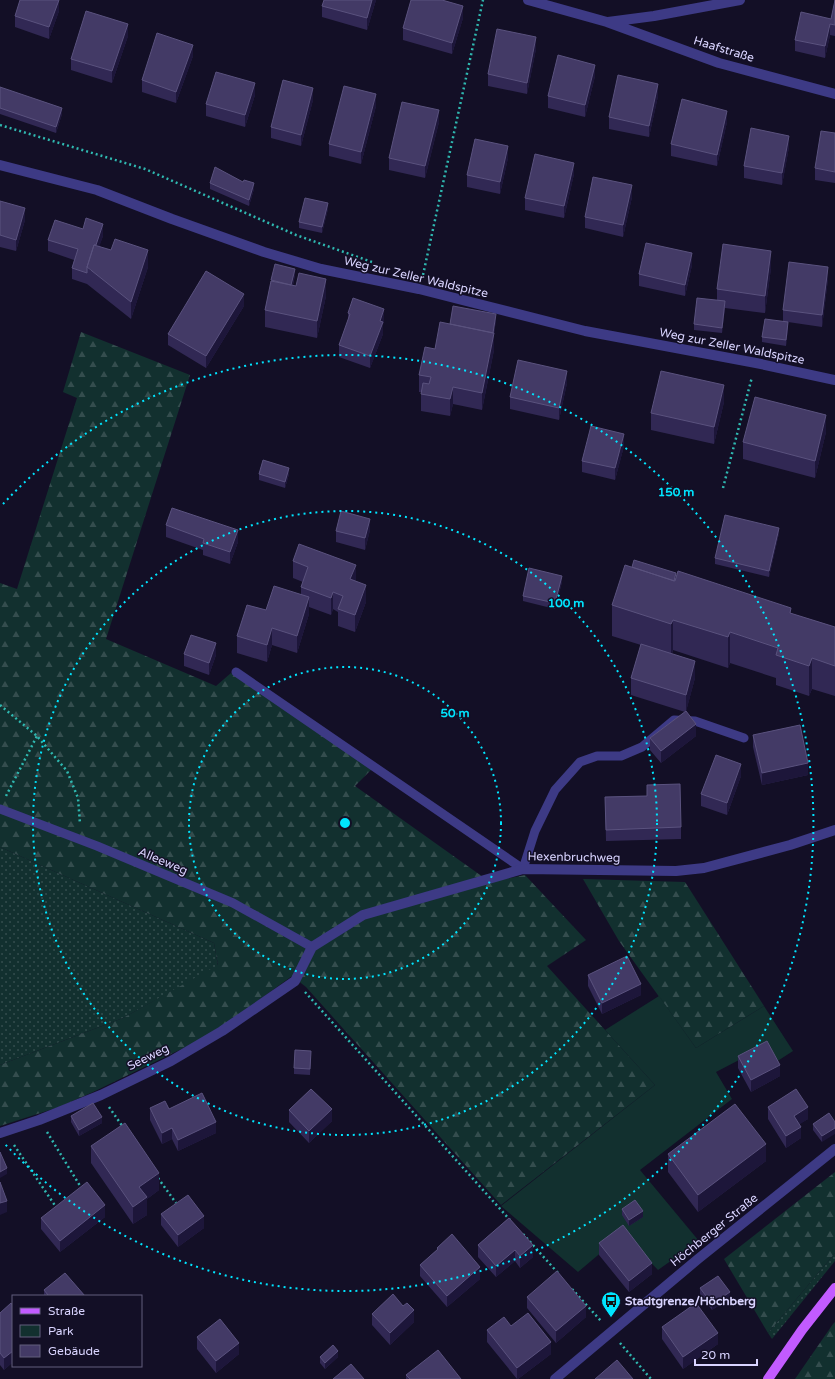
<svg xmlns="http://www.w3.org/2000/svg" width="835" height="1379" font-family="'Varela Round',sans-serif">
  <defs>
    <pattern id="grass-dots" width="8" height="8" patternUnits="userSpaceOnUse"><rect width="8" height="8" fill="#12302f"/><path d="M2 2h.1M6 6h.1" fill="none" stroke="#344d4e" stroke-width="1.8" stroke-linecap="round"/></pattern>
    <pattern id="forest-firs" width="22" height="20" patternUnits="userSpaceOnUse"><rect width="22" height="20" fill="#12302f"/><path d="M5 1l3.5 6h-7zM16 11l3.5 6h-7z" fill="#344d4e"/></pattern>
  </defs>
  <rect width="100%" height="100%" fill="#130f26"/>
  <!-- grass -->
  <path fill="url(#grass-dots)" d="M0,847L214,943L218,966L123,1018L0,1065Z
    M835,1253V1261L772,1339L768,1333Z"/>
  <!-- forest -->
  <path fill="url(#forest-firs)" d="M81,332L190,375L106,639L216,686L231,673L372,769L355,786L490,882L525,875L586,940L547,966L655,1085L501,1205L306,987L292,976L224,1025L200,1040L93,1092L59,1107L0,1126V1065L123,1018L218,965L214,943L0,847V583L17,589L77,398L63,392Z
    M583,879L685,882L764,1006L696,1048L619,941Z
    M835,1172V1253L768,1333L724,1259Z
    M835,1322V1379H795L833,1324Z"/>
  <!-- green -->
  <path fill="#12302f" d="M659,996L696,1048L764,1006L793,1051L776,1062L766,1046L716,1072L732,1099L640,1170L699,1241L658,1270L623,1234L578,1272L501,1206L655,1085L605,1030Z"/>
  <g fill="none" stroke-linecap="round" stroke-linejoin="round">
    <!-- path -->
    <path stroke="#2fb8b0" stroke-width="2.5" stroke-dasharray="2 3" stroke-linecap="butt" d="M0,125L145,169L296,235L372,262
      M423,275L483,0
      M723,488L752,377
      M0,705L37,736L67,771L78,798L80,824
      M6,796L37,736
      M305,992L510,1220
      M109,1107L123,1127
      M47,1132L82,1189
      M14,1145L56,1207
      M158,1178L176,1203
      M523,1234L558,1273
      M572,1289L601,1321
      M620,1343L651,1379"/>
    <!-- lane -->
    <path stroke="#3d3a85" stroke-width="9" d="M236,672L523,869L535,831L555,790L580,762L597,756H621L642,747L674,720L695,721L744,738
      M0,809L97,846L233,903L312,947"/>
    <!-- street -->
    <path stroke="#3d3a85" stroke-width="10" d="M528,0L607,22L719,63L835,94
      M608,22L654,16L740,0
      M0,165L97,190L172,219L264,252L321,269L419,289L585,331L756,363L835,380
      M0,1133L39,1120L101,1095L171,1061L222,1031L295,981L312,947L363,915L523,869L676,871L704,868L790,845L835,830
      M555,1379L698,1259L835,1149"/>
    <!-- primary -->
    <path stroke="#c25bff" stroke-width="10" d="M768,1379L802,1330L835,1288"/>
  </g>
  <!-- wall -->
  <path fill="#312854" d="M59,0V11L49,39L15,27V16Z
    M376,0L367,30L322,17V6Z
    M835,0V36L830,35L825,58L795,51V40L831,19Z
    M463,18L452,54L403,40V28Z
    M128,36L112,83L71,70V59Z
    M536,49L527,94L488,86V74Z
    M193,56L176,103L142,92V80Z
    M595,76L585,117L548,108V96Z
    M0,87L62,114L56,133L0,114Z
    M255,95L245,127L206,116V104Z
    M658,96L649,137L609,129V117Z
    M313,100L301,146L271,138V127Z
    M376,106L361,164L329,156V144Z
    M439,122L425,178L389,170V158Z
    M727,122L717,166L671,156V144Z
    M835,133V183L815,180V168Z
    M789,147L782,185L744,178V166Z
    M508,158L500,194L467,187V175Z
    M574,174L564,218L525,210V198Z
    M210,183L254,189L249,206L210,189Z
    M632,197L623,237L585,228V217Z
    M0,201L25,220L16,251L0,247Z
    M328,209L322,233L299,228V222Z
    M103,236L99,246L148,267L131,319L87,284L72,279V268L74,260L48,251V240Z
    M692,265L685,296L639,286V274Z
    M771,268L765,313L725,308L722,333L694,330V324L717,300V289Z
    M295,275L293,285L326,296L317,338L265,327V310L271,283V280Z
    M828,279L822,327L788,322V328L786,346L762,342V337L783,321V310Z
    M244,306L206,368L168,345V334Z
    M348,313L384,321L383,324V334L370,368L339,357V345L348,321Z
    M496,320L494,334V350L482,410L453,404L450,416L421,411V392H419V375L450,324Z
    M567,383L559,420L510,409V397Z
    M724,402L714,444L651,430V413Z
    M826,432L815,478L743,459V442Z
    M624,446L615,480L582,472V461Z
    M259,474H289L285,488L259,480Z
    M166,525L238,542L230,564L203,555V550L166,537Z
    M370,530L365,550L336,542V531Z
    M779,533L769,577L715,564V558Z
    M293,561L356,581L366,602L355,632L338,626V612L333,609L331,615L309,607V614L297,653L272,645L267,662L237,653V636L266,610L301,594V587L303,582L293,578Z
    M632,567L676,578L835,627V696L812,689L809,696L776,685V678L730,663L728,668L673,650L672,654L695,678L686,711L696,736L661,763L650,750V738L685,712L631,695V678L641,645L612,636V605Z
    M562,582L555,609L523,601V596Z
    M184,654L216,655L209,675L184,666Z
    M753,735L808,775L762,785L753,747Z
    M741,776L727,815L701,806V794Z
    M647,785L681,827V839L606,841L605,797L647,796Z
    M588,975L641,995L602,1014L588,986Z
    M738,1056L780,1076L751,1092L738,1068Z
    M311,1057L310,1075L294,1074V1068Z
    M768,1107L808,1119L799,1124L801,1138L786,1148L768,1119Z
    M150,1108L169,1109L216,1133L178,1151L172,1139L162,1144L150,1120Z
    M289,1110L332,1121L309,1143L289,1122Z
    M829,1113L822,1142L813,1130V1124Z
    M71,1116L102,1123L79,1136L71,1122Z
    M91,1146L159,1190L147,1199V1215L133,1224L91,1163Z
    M668,1154L766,1161L698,1212L668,1172Z
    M622,1209L643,1217L629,1226L622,1215Z
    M161,1214L204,1228L178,1247L161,1225Z
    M105,1217L60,1252L41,1229V1218Z
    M509,1218L533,1257L520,1268L515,1261L496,1277L478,1257V1245Z
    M599,1243L652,1274L629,1292L599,1255Z
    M437,1248L480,1279L447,1307L420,1276V1265L437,1250Z
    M700,1288L730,1298L712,1310L700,1294Z
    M44,1290L85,1296H44Z
    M527,1297L586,1317L556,1343L527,1308Z
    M13,1306V1362L4,1370L0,1365V1313Z
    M403,1306L414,1322L390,1345L372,1325V1314Z
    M511,1326L551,1354L518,1379H517L487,1342V1330Z
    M662,1327L718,1344L683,1369L662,1339Z
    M197,1337L239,1354L216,1373L197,1349Z
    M320,1357H338L325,1369L320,1363Z
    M406,1375L461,1379H406Z"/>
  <!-- shaded-wall -->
  <path fill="#1d163a" d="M59,0V11L49,39V27Z
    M372,0H376L367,30V18Z
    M463,6V18L452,54V43Z
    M128,24V36L112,83V71Z
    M830,24V35L825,58V46Z
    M536,37V49L527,94V83Z
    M193,45V56L176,103V92Z
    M595,65V76L585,117V105Z
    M255,83V95L245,127V115Z
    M658,84V96L649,137V126Z
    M313,88V100L301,146V135Z
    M376,94V106L361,164V152Z
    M62,108V114L56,133V127Z
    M439,110V122L425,178V166Z
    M727,111V122L717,166V155Z
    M789,136V147L782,185V173Z
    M508,146V158L500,194V182Z
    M574,163V174L564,218V206Z
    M254,183V189L249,206V200Z
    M632,185V197L623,237V225Z
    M328,203V209L322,233V227Z
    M25,208V220L16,251V240Z
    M103,224V236L91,271L88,268Z
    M148,250V267L131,319V302Z
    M771,251V268L765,313V296Z
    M692,253V265L685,296V285Z
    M828,267V279L822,327V315Z
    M295,269V275L291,291V285Z
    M326,279V296L317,338V321Z
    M244,294V306L206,368V356Z
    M725,301V307L722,333V328Z
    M384,309V321L383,324V334L370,368V356L380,321Z
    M496,314V320L494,334V350L482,410V393Z
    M788,322V328L786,346V340Z
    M567,371V383L559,420V408Z
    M724,385V402L714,444V427Z
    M453,387V404L450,416V399Z
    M826,415V432L815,478V461Z
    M624,434V446L615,480V468Z
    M289,468V474L285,488V482Z
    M370,519V530L365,550V538Z
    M779,528V533L769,577V571Z
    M238,530V542L230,564V552Z
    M356,565V582L350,579Z
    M562,576V582L555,609V603Z
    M366,585V602L355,632V615Z
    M333,592V609L331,615V598Z
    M309,597V614L297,653V636Z
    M673,620V650L671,655V624Z
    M272,628V645L267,662V645Z
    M730,632V663L728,668V637Z
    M216,643V655L209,675V663Z
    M812,658V689L809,696V666Z
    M695,661V678L686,712V695Z
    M696,724V736L661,763V751Z
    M808,763V775L762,785V773Z
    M741,764V776L727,815V803Z
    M641,984V995L602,1014V1003Z
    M780,1065V1076L751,1092V1080Z
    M808,1107V1119L794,1128V1116Z
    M332,1109V1121L309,1143V1131Z
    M102,1117V1123L79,1136V1130Z
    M216,1122V1133L178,1151V1140Z
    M801,1127V1138L786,1148V1136Z
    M172,1128V1139L162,1144V1133Z
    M835,1128V1134L822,1142V1136Z
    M766,1144V1161L698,1212V1195Z
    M7,1168V1174L0,1178V1172Z
    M159,1173V1190L147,1199V1215L133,1224V1207L139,1187Z
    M7,1201V1212L0,1215V1203Z
    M105,1205V1217L60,1252V1241Z
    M643,1211V1217L629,1226V1220Z
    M204,1216V1228L178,1247V1235Z
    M533,1245V1257L520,1268V1256Z
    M515,1250V1261L496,1277V1266Z
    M652,1263V1274L629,1292V1281Z
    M480,1267V1279L447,1307V1296Z
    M730,1292V1298L712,1310V1304Z
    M586,1306V1317L556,1343V1331Z
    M414,1310V1322L390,1345V1333Z
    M718,1333V1344L683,1369V1357Z
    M551,1342V1354L518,1379H517V1368Z
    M239,1343V1354L216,1373V1361Z
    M13,1351V1362L4,1370V1358Z
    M338,1351V1357L325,1369V1363Z"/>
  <!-- building -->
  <path fill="#433a66" stroke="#5a527e" d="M20,0H59L49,27L15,16Z
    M324,0H372L367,18L322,6Z
    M411,0H442L463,6L452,43L403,28Z
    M835,0V25L830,24L825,46L795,40L801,12L831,19Z
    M86,11L128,24L112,71L71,59Z
    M497,29L536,37L527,83L488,74Z
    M157,33L193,45L176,92L142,80Z
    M558,55L595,65L585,105L548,96Z
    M216,72L255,83L245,115L206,104Z
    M618,75L658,84L649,126L609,117Z
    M283,80L313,88L301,135L271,127Z
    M344,86L376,94L361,152L329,144Z
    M0,87L62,108L56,127L0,108Z
    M682,99L727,111L717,155L671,144Z
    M402,102L439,110L425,166L389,158Z
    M751,128L789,136L782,173L744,166Z
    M821,131L835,133V172L815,168Z
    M475,139L508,146L500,182L467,175Z
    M535,154L574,163L564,206L525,198Z
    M215,167L243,182L244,180L254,183L249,200L210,183Z
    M593,177L632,185L623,225L585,217Z
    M305,198L328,203L322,227L299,222Z
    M0,201L25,208L16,240L0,235Z
    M86,218L103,224L96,245H94L87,267V273L72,268L78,249L48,240L55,220L83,229Z
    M115,239L148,250L131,302L87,267L94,245L111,250Z
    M646,243L692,253L685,285L639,274Z
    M723,244L771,251L765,296L717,289Z
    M789,262L828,267L822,315L783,310Z
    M275,264L295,269L291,285L271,280Z
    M206,271L244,294L206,356L168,334Z
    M299,273L326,279L317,321L265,310L271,281L296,286Z
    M353,298L384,309L380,321L383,322L370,356L339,345L350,314L348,313Z
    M697,298L725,301L722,328L694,324Z
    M453,306L496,314L493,333L450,324Z
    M765,319L788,322L786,340L762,337Z
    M440,322L494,333L482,393L453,387L450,399L421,394L423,383L429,384L431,377L419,375L425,347L435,349Z
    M518,360L567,371L559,408L510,397Z
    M661,371L724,385L714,427L651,413Z
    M755,397L826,415L815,461L743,442Z
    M591,426L624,434L615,468L582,461Z
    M263,460L289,468L285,482L259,474Z
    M172,508L238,530L230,552L203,543L204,539L166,525Z
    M341,511L370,519L365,538L336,531Z
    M725,515L779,528L769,571L715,558Z
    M299,544L356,565L350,579L366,585L355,615L338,609L343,596L333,592L331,598L301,587L308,567L293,561Z
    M634,560L676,573L674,581L632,567Z
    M625,565L675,581L678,571L791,608L790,613L835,627V666L812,658L809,666L776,655L778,648L730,632L728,637L673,620L671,624L612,605Z
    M529,568L562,576L555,603L523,596Z
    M274,586L309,597L297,636L272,628L267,645L237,636L247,605L266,610Z
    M191,635L216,643L209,663L184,654Z
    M641,644L695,661L686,695L631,678Z
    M686,711L696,724L661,751L650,738Z
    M800,725L808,763L762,773L753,735Z
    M716,755L741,764L727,803L701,794Z
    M680,784L681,827L606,830L605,797L647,796V785Z
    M627,956L641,984L602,1003L588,975Z
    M767,1041L780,1065L751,1080L738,1056Z
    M295,1050L311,1051L310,1069L294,1068Z
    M311,1089L332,1109L309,1131L289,1110Z
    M796,1089L808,1107L794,1116L801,1127L786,1136L768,1107Z
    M202,1093L216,1122L178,1140L172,1128L162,1133L150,1108L165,1101L169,1109Z
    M93,1103L102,1117L79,1130L71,1116Z
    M735,1104L766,1144L698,1195L668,1154Z
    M829,1113L835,1122V1128L822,1136L813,1124Z
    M125,1123L159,1173L139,1187L147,1197L133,1207L91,1146Z
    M0,1152L7,1168L0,1172Z
    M0,1182L7,1201L0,1203Z
    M87,1182L105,1205L60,1241L41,1218Z
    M188,1195L204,1216L178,1235L161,1214Z
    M635,1200L643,1211L629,1220L622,1209Z
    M509,1218L533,1245L520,1256L515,1250L496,1266L478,1245Z
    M623,1225L652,1263L629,1281L599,1243Z
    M452,1234L480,1267L447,1296L420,1265L438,1249L437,1248Z
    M557,1271L586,1306L556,1331L527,1297Z
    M65,1273L85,1296H46L48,1295L44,1290Z
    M718,1276L730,1292L712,1304L700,1288Z
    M393,1294L403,1306L407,1303L414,1310L390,1333L372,1314Z
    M11,1303L13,1306V1351L4,1358L0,1353V1313Z
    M696,1303L718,1333L683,1357L662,1327Z
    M528,1313L551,1342L517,1368L487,1330L504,1317L511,1326Z
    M220,1319L239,1343L216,1361L197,1337Z
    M333,1345L338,1351L325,1363L320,1357Z
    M438,1350L461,1379H410L406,1375Z
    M617,1360L633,1379H595Z
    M351,1364L364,1379H333Z"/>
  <!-- distance rings -->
  <g fill="none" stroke="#00e5ff" stroke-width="2" stroke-dasharray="2 4">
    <circle cx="345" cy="823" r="156"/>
    <circle cx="345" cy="823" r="312"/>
    <path d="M3 504A468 468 0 1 1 3 1142"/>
  </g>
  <!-- icons -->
  <defs>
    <g id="bus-pin" transform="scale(1)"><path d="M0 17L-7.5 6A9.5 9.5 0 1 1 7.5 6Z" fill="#00e5ff" stroke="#130f26"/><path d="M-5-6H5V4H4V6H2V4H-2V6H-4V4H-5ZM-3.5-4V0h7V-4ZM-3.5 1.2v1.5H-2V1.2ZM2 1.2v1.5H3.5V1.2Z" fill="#111"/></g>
  </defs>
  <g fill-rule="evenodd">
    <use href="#bus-pin" x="611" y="1301"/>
  </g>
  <g text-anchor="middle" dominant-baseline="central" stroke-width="3" stroke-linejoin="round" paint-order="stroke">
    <!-- street labels -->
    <g font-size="12" fill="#d9d4ff" stroke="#130f26">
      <text transform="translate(724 49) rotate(17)">Haafstraße</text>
      <text transform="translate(416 277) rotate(13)">Weg zur Zeller Waldspitze</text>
      <text transform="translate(732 346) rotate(11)">Weg zur Zeller Waldspitze</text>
      <text transform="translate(574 857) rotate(1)">Hexenbruchweg</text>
      <text transform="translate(163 861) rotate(23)">Alleeweg</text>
      <text transform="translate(148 1057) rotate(-26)">Seeweg</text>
      <text transform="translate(714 1230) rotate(-39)">Höchberger Straße</text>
    </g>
    <!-- poi labels -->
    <g font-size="12" font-weight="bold" fill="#d9d4ff" stroke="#130f26" text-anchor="start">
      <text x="625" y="1301">Stadtgrenze/Höchberg</text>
    </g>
  </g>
  <circle cx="345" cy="823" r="6" fill="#00e5ff" stroke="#130f26" stroke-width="2"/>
  <g font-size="12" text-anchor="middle" font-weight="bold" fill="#00e5ff" stroke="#130f26" stroke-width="3" stroke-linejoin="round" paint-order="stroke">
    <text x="676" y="496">150 m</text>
    <text x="566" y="607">100 m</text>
    <text x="455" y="717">50 m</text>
  </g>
  <!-- legend -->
  <rect x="12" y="1295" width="130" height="72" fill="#130f26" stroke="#625e7d"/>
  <rect x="20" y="1308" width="20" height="6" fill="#c25bff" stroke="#625e7d"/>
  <text x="48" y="1315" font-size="12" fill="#d9d4ff">Straße</text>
  <rect x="20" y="1325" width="20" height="12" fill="#12302f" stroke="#625e7d"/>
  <text x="48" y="1335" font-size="12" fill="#d9d4ff">Park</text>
  <rect x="20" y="1345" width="20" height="12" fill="#433a66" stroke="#625e7d"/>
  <text x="48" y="1355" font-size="12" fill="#d9d4ff">Gebäude</text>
  <!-- scale -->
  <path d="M695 1359v6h62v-6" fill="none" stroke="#d9d4ff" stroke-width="2"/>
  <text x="701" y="1359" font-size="12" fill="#d9d4ff" stroke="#130f26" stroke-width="3" paint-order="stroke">20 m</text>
</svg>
